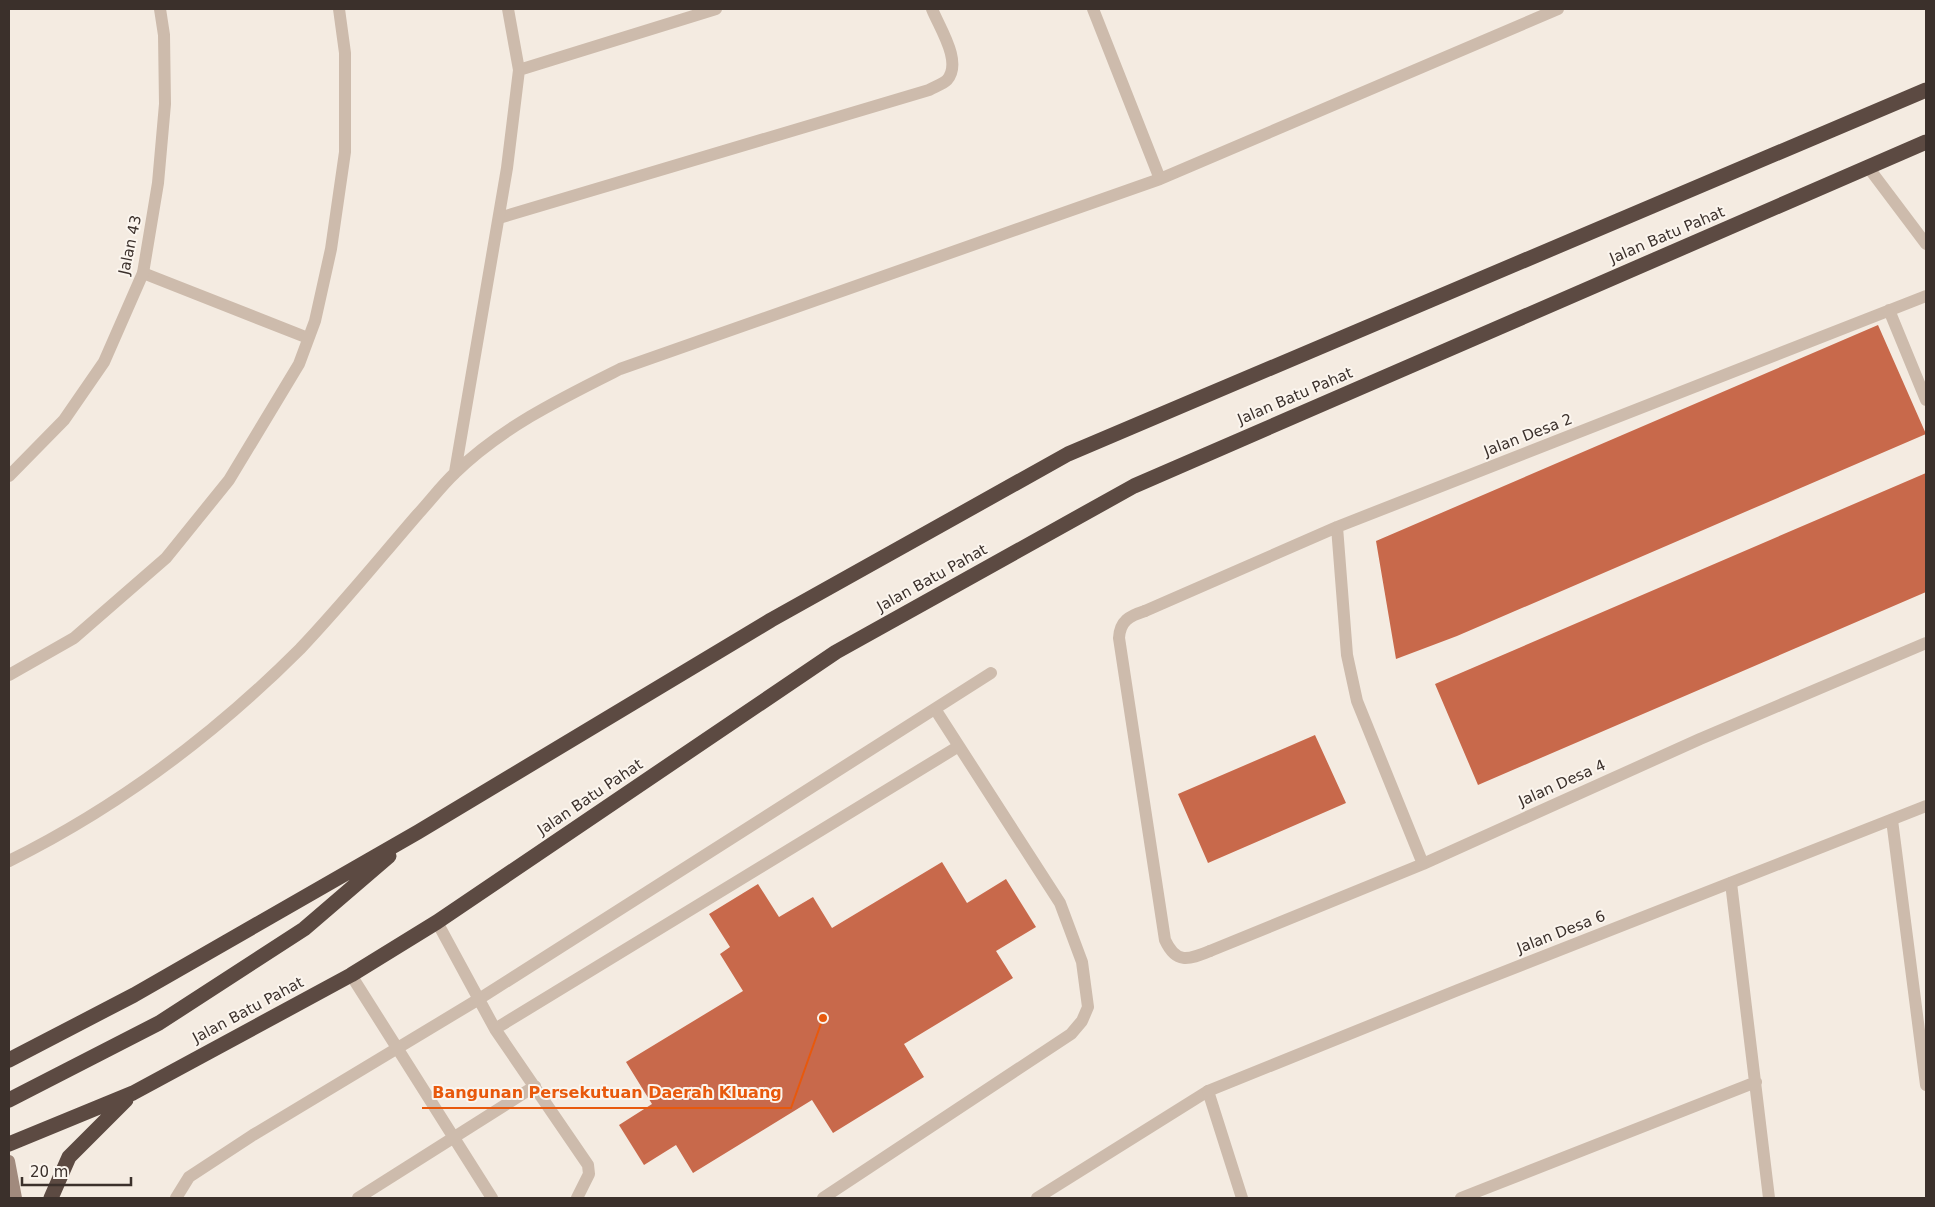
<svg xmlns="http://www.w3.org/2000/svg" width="1935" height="1207" font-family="'DejaVu Sans',sans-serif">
  <rect width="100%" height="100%" fill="#f4ebe1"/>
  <!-- building -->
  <path fill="#c8694b" d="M1878,325L1926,434L1457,636L1396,659L1376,541Z
    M1926,473V592L1478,785L1435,684Z
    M1315,735L1346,803L1208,863L1178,794Z
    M942,862L967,903L1006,879L1036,927L996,951L1013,978L904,1044L924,1077L833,1133L812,1100L693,1173L676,1145L644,1165L619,1125L652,1104L626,1062L743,991L720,954L730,947L709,914L758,884L779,917L813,897L832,928Z"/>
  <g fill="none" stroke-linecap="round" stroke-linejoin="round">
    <!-- lane -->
    <path stroke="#cdbbac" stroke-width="12" d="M499,218L929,90C934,87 943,84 947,80C963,62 939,27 932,9
      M143,273L308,338
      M1145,611C1129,616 1120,621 1119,638L1165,940C1176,964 1188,960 1210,951
      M9,675L74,638L166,558L229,480L299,364L315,321L331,249L345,152V53L339,9
      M1731,883L1769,1198
      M437,922L495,1029L588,1165L589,1174L577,1198
      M351,975L492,1198
      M495,1029L959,746
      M176,1198L189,1177L253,1135L479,999L991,673
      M358,1198L535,1086
      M823,1198L1071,1034L1082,1021L1088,1007L1082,962L1060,903L935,709
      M1037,1198L1208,1091L1242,1198
      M1461,1198L1756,1082"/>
    <!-- street -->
    <path stroke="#cdbbac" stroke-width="12" d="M1093,9L1160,179
      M519,70L716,9
      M1868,167L1926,244
      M1889,310L1926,400
      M455,472L507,168L519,70L508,9
      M9,476L64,420L104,362L143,273L158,183L165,104L164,35L160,9
      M1337,527L1347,655L1357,701L1423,864
      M1145,611L1337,527L1926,296
      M1892,820L1926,1085
      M9,861C118,807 214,735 300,649C341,606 379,559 418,514C430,501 442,485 455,473C502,427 562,398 620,369L1160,179L1558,9
      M1210,951L1423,864L1700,739L1926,643
      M1208,1091L1458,990L1926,806"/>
    <!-- secondary -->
    <path stroke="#a18a7d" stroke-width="12" d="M9,1161L16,1198"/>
    <!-- highway -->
    <path stroke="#5c4a42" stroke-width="15" d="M9,1060L134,995L418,832L771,620L1068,454L1926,90
      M9,1100L159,1023L304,929L389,856
      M9,1144L133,1093L351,975L437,922L836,652L1134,486L1926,142
      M51,1198L69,1157L126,1100"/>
  </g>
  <g text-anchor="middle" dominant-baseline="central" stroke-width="4" stroke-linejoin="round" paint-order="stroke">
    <!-- street labels -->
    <g font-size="15" fill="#3b302b" stroke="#fbf5ee">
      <text transform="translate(1667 235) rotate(-23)">Jalan Batu Pahat</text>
      <text transform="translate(130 245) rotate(-78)">Jalan 43</text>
      <text transform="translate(1295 396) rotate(-23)">Jalan Batu Pahat</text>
      <text transform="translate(1528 435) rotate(-21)">Jalan Desa 2</text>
      <text transform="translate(932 578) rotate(-29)">Jalan Batu Pahat</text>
      <text transform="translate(1562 783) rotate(-24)">Jalan Desa 4</text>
      <text transform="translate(590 797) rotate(-34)">Jalan Batu Pahat</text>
      <text transform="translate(1561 932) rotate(-21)">Jalan Desa 6</text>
      <text transform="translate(248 1010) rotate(-28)">Jalan Batu Pahat</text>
    </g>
  </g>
  <!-- callouts -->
  <path fill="none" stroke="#e8590c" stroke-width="2" d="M823 1018L791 1108H422"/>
  <circle fill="#e8590c" stroke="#fbf5ee" stroke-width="2" cx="823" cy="1018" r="5"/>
  <g font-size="16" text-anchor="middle" font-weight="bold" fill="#e8590c" stroke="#fbf5ee" stroke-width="4" stroke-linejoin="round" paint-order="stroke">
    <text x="607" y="1098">Bangunan Persekutuan Daerah Kluang</text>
  </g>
  <!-- border -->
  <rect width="1935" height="1207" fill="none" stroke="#3b302b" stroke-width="20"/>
  <!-- scale -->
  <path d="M22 1177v8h109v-8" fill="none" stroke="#3b302b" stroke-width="2.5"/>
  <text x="30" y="1177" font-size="15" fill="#3b302b" stroke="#fbf5ee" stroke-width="4" paint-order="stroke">20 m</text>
</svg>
